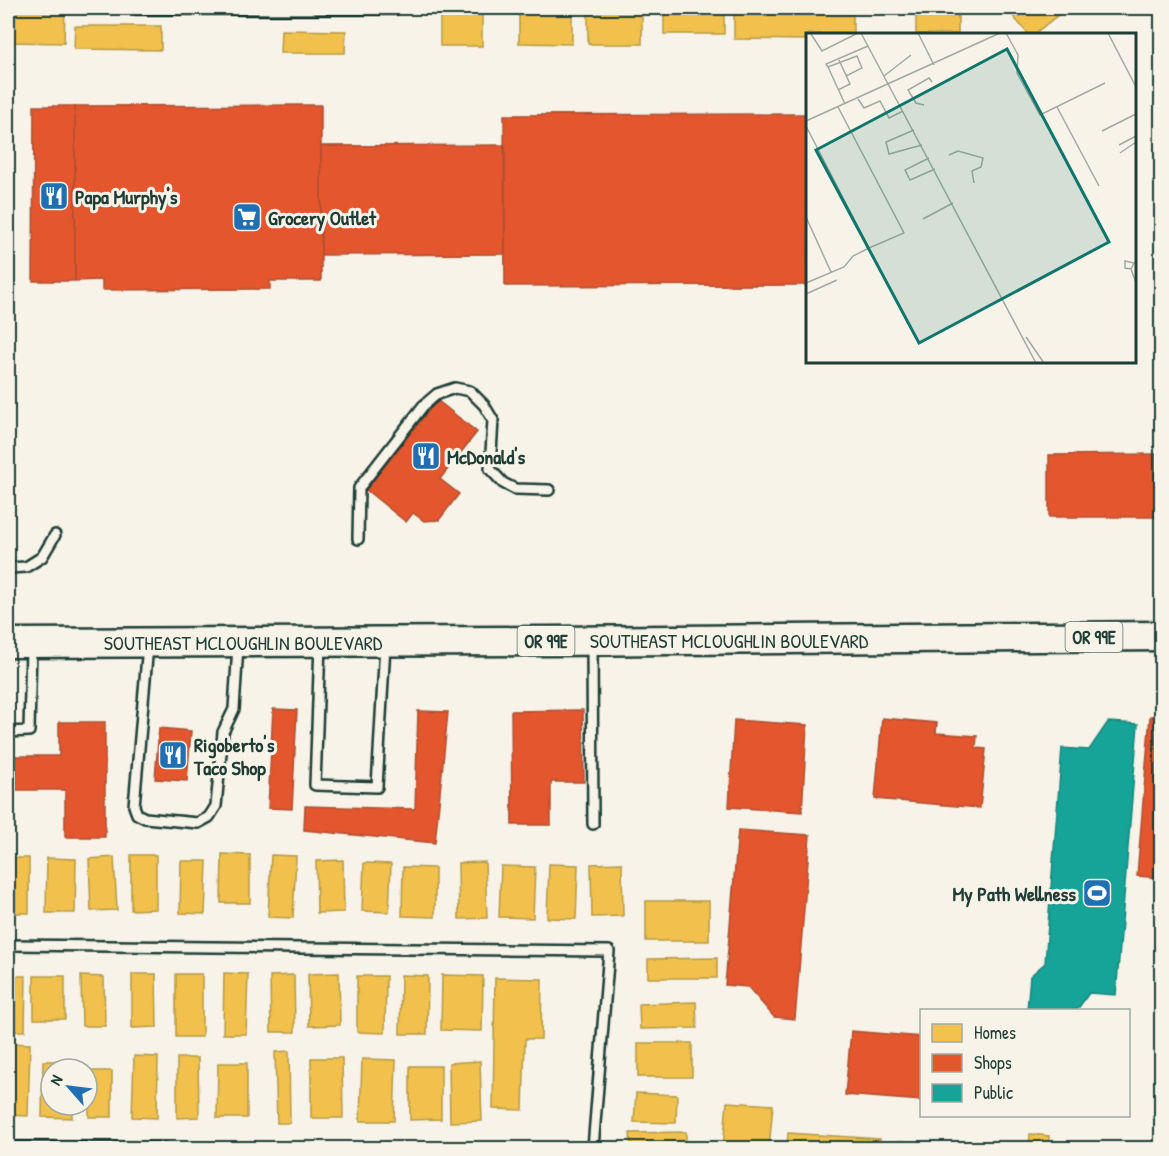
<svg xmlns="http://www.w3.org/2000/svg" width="1169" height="1156" font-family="'Patrick Hand',sans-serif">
  <rect width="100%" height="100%" fill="#f7f3e8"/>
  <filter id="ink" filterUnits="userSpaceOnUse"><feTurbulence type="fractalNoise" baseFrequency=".0167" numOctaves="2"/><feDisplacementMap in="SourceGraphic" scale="12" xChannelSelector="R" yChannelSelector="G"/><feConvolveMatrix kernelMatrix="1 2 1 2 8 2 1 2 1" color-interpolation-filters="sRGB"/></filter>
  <g filter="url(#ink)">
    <!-- homes -->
    <path fill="#f2c14e" stroke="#b39946" stroke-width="1.5" d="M8,8H65L64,43L8,42Z
      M440,8H502V12H482V46H440Z
      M519,8H572V44L519,43Z
      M588,8H642V44H588Z
      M664,8H724V34H664Z
      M734,8H853V34H808V40L734,39Z
      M916,8H958V34H916Z
      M1006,8H1067L1034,34H1028Z
      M75,26H161V50L74,49Z
      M281,30L346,31L345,53H280Z
      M222,854L250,855V903H221Z
      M131,855H156V909L131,910Z
      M271,855L296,856L293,918L268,917Z
      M114,857L117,910L91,911L89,859Z
      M8,858H29V913H8Z
      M47,858L76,859L75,913H46Z
      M343,860L344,912L317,913L316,861Z
      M181,861H207L205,914L180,913Z
      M485,862L487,918L459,919L458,863Z
      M364,863L391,864L389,912L362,911Z
      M622,863L623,916L592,917L591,864Z
      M549,864L578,865L576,919L547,918Z
      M501,866L535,867L533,918L499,917Z
      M403,867L435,868V917L402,916Z
      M646,901H709V941H646Z
      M717,958V978H648V959Z
      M224,973L248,974L246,1034H223Z
      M339,973L340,1025L309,1026L308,974Z
      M132,974H156L157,1027L132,1028Z
      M176,974H202V1037H176Z
      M294,975L295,1032H271L270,976Z
      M401,975L428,976L427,1034H400Z
      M442,975L483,976L482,1031L441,1030Z
      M8,976H26L25,1031H8Z
      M34,976H65V1019H34Z
      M81,976L104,977L105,1026H82Z
      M357,976H386L385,1033L357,1032Z
      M495,978L542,979L541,1039H525L523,1110L493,1109Z
      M696,1002L697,1028L640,1029L639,1004Z
      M8,1043L30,1044L28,1116L8,1115Z
      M638,1043H692V1077H638Z
      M289,1051L290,1123H277L275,1052Z
      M134,1056L158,1057L157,1118L132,1117Z
      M177,1058H198L199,1117L177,1118Z
      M311,1058H342L343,1118H311Z
      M362,1059L396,1060L394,1121H360Z
      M43,1061H73L72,1069H51V1105H72V1118L42,1117Z
      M480,1061L482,1121L450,1122L449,1063Z
      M218,1063H247V1118H217Z
      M410,1066H441V1119L410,1120Z
      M89,1071H112V1117H89Z
      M636,1093L677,1095L676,1123L634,1122Z
      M727,1102L773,1105L769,1148H723Z
      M686,1132V1148H631L630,1133Z
      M788,1133L880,1139L879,1148H787Z
      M1030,1134L1049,1136L1048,1148H1029Z
      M899,1141L1001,1148H898Z"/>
    <!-- shops -->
    <path fill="#e4572e" stroke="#a94f30" stroke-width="1.5" d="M321,105V281H270V289L102,290V280L75,281V106Z
      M34,106H75V281H33Z
      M807,114L808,285L505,286L504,115Z
      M505,145V254L321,255V146Z
      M437,400L477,432L440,479L459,494L439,520L424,521L413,513L406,522L366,490Z
      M1162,454V517H1049V455Z
      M273,709L297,710L292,809L268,808Z
      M583,710L584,782H551V825H512L511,711Z
      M418,711L448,712L435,843L304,830L305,806L415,809Z
      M1150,716L1162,717V878L1137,876Z
      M882,718L937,723L936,733L977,736L976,748L986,749L980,808L875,799Z
      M734,720L807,725L802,812L729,807Z
      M59,722H105V837H65V790H8V756H59Z
      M159,728L191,731L187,781L155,779Z
      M738,830L810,835L795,1019L774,1017L748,987L725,985Z
      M851,1031L922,1037V1101L845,1095Z"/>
    <!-- public -->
    <path fill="#17a398" stroke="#19847a" stroke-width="1.5" d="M1108,722L1138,724L1116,995L1089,993L1077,1010H1027L1030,976L1045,963L1062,748L1089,750Z"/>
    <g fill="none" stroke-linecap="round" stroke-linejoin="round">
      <!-- lane casing -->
      <g stroke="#1f3d34" stroke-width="14">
        <path id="lane" d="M134,8L137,9H395V8
          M358,539L359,488L423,406L437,394L455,388L470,391L484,405L493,420L490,469L503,483L515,489L549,490
          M8,568L26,567L42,557L55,535
          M592,643L593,824
          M320,644L315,785L377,787L385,645
          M148,645L134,806L137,814L145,818L198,823L209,817L216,806L223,732L234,709L238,646
          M8,732L29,731L31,647
          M8,945L609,951L593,1148
          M8,1147L163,1148"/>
      </g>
      <!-- primary casing -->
      <g stroke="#1f3d34" stroke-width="33">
        <path id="primary" d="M8,643L548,641L1162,636"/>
      </g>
      <!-- lane -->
      <use href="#lane" stroke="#f7f3e8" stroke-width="9"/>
      <!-- primary -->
      <use href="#primary" stroke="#f7f3e8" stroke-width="28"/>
    </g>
  </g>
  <!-- icons -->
  <defs>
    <g id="restaurant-square" transform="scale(1.5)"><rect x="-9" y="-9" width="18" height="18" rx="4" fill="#1f6fb2" stroke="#f7f3e8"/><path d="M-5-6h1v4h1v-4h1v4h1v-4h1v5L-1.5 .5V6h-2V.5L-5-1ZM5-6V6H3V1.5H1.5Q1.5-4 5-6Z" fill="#fff"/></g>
    <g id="supermarket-square" transform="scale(1.5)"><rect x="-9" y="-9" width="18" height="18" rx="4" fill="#1f6fb2" stroke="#f7f3e8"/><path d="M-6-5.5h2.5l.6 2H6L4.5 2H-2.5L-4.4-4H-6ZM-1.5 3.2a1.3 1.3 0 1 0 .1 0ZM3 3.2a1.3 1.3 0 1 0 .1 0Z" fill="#fff"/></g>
    <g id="stadium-square" transform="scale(1.5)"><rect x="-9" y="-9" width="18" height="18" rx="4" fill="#1f6fb2" stroke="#f7f3e8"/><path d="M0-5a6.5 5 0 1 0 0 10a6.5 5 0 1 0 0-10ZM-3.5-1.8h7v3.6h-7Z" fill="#fff"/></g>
  </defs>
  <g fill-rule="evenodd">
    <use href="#restaurant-square" x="54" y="196"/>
    <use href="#supermarket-square" x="247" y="217"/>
    <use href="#restaurant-square" x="426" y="456"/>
    <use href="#restaurant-square" x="173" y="755"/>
    <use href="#stadium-square" x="1097" y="893"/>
  </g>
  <g text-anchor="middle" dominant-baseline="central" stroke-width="6" stroke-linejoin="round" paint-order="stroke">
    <!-- shield labels -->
    <g fill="#f7f3e8" stroke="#60746a" stroke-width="1.5">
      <rect x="1065.5" y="622" width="57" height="30" rx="4.5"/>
      <rect x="517.5" y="626" width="57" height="30" rx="4.5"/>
    </g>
    <g font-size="18" font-weight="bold" fill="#1f3d34">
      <text x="1094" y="637">OR 99E</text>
      <text x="546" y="641">OR 99E</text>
    </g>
    <!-- poi labels -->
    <g font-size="20" font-weight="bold" fill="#1f3d34" stroke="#f7f3e8" text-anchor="start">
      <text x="75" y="196">Papa Murphy's</text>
      <text x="268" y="217">Grocery Outlet</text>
      <text x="447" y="456">McDonald's</text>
      <text x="194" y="744">Rigoberto's<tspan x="194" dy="23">Taco Shop</tspan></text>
      <text x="1076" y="893" text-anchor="end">My Path Wellness</text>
    </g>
    <!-- street labels -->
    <g font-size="20" fill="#1f3d34" stroke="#f7f3e8">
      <text x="729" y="640">SOUTHEAST MCLOUGHLIN BOULEVARD</text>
      <text x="243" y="642">SOUTHEAST MCLOUGHLIN BOULEVARD</text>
    </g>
  </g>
  <!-- overview -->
  <g transform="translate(806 33)">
    <rect width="330" height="330" fill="#f7f3e8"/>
    <path fill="none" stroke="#a1aaa0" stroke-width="1.5" d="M55,0L230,330M112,0L128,32M200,0L212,22L211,40L234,82L299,50M302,0L330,54M5,1L16,18L52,0M22,34L20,31L62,13M78,43L105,22M32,57L44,51L33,27M52,66L58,75L74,68L83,85L97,78M39,71L22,34L51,23L56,35L40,43M118,72L110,70L102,57L123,45L126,49M251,74L293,153M0,88L194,0M0,93L63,215L98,200L32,74M108,97L80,109L83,121L116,112M296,98L330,81M313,112L330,103M314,120L330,109M143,122L152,118L177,125L175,134L166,138L168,150M123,125L99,137L104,147L129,136M0,184L25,239M117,186L147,170M325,236L319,235V228L328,230L325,236L330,250M0,250L38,234L47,223L63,215M0,261L31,247M220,304L238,330"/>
    <path fill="#0f766e" fill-opacity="0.15" stroke="#0f766e" stroke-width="3" d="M201,16L303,209L113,310L10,117Z"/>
    <rect width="330" height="330" fill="none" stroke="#1f3d34" stroke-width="3"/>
  </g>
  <!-- margin -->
  <rect width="1169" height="1156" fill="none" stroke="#f7f3e8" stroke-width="30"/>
  <rect x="15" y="15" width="1139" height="1126" fill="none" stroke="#1f3d34" stroke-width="2" filter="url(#ink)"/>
  <!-- legend -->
  <rect x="920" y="1009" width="210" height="108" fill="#f7f3e8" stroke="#a1aaa0" stroke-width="1.5"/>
  <rect x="932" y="1024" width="30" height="18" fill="#f2c14e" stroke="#a1aaa0" stroke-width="1.5"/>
  <text x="974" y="1039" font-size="18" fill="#1f3d34">Homes</text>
  <rect x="932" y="1054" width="30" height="18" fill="#e4572e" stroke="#a1aaa0" stroke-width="1.5"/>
  <text x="974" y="1069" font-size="18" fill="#1f3d34">Shops</text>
  <rect x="932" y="1084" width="30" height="18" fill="#17a398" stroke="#a1aaa0" stroke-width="1.5"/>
  <text x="974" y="1099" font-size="18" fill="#1f3d34">Public</text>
  <!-- north arrow -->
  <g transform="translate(69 1087) rotate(298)"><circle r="28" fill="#f7f3e8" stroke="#a1aaa0" stroke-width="1.5"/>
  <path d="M0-4.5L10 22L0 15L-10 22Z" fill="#1f6fb2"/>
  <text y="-9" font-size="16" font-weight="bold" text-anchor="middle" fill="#1f3d34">N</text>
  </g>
</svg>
